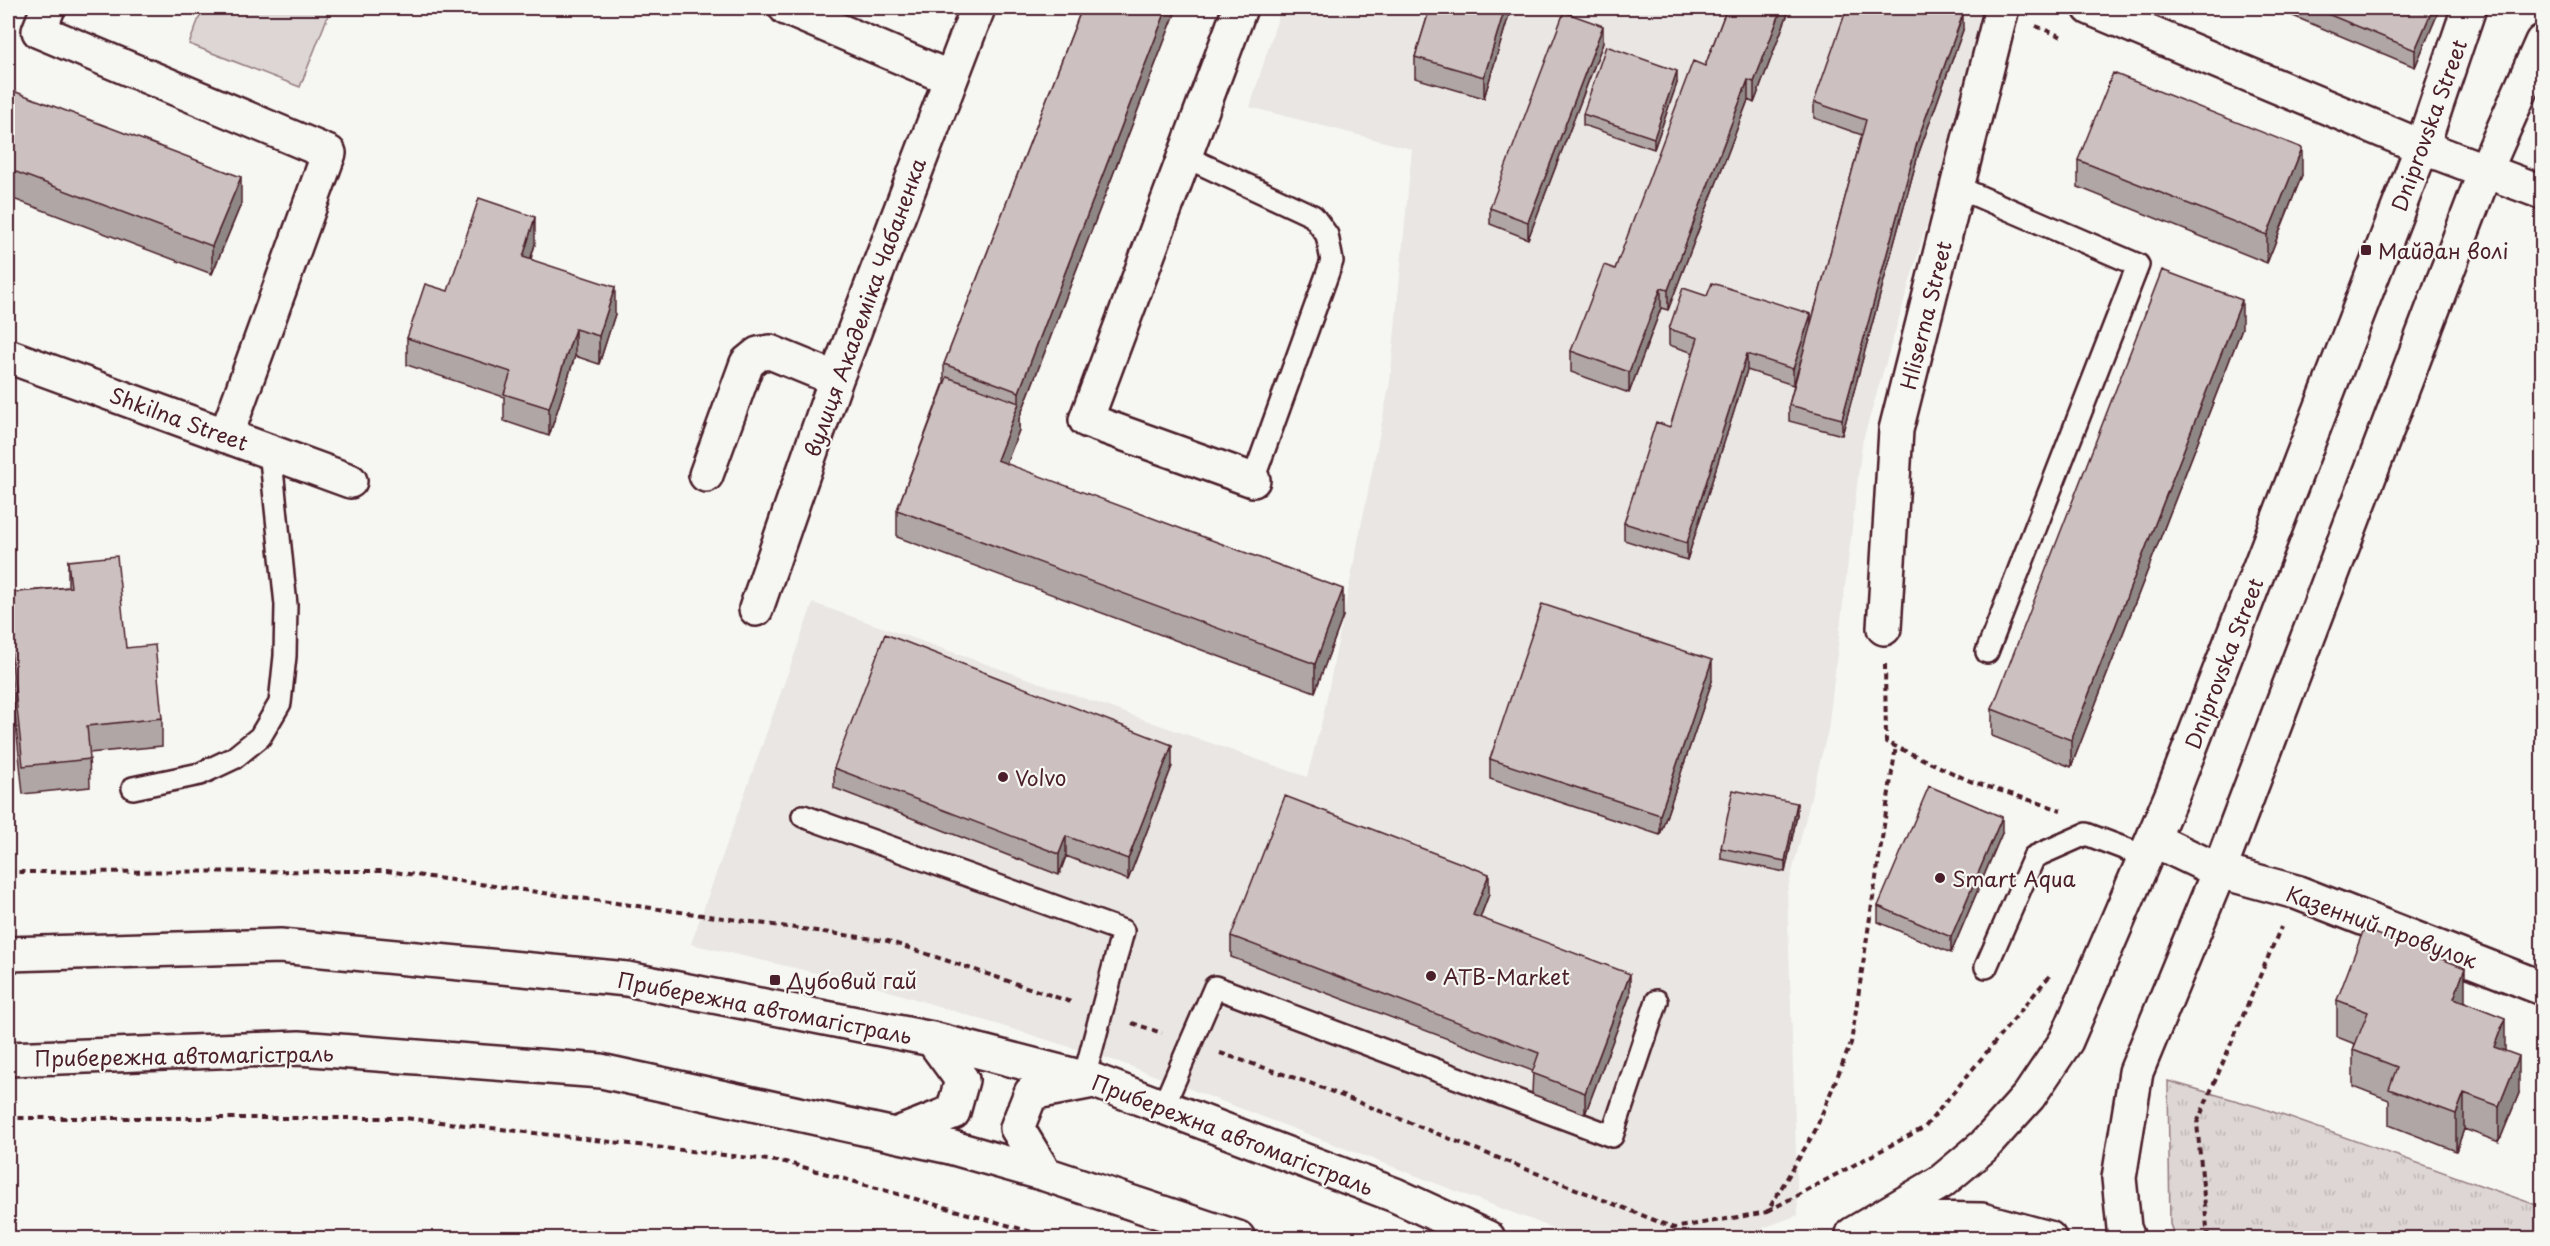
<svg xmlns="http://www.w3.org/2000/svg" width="2550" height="1246" font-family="'Playpen Sans',sans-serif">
  <defs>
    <pattern id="grass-tufts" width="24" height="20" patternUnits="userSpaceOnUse" patternTransform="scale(1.5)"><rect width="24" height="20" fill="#ddd6d5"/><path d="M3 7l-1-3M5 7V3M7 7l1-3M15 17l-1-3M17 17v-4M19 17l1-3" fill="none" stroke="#bfb7b7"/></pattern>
  </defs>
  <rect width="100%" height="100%" fill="#f6f6f2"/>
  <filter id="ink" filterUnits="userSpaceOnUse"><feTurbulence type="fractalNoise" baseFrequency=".0167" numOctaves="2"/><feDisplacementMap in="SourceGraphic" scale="12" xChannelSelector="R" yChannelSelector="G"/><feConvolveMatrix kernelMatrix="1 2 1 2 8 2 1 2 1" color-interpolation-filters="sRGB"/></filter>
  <g filter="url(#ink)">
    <!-- built -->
    <path fill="#e9e6e3" d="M1281,8H1972L1989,14L1862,443L1828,730L1787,892L1798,1215L1736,1238H1579L1122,1063L873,986L691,944L813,603L1307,777L1323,717L1390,382L1412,149L1250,107Z"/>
    <!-- grass -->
    <path fill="url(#grass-tufts)" stroke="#947a80" stroke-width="1.5" d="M2168,1081L2259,1107L2542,1207V1238H2175L2170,1224Z"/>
    <!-- green -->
    <path fill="#ddd6d5" stroke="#947a80" stroke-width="1.5" d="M203,8H331L300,87L189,44Z"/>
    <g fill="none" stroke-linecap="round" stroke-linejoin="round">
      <!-- service casing -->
      <g stroke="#4a1f2b" stroke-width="26">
        <path id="service" d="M1184,156L1313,216L1327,235L1332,261L1253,480
          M1957,187L2138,265L1987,652
          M133,788L200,774L234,758L260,737L280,703L285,656L286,605L270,450
          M803,816L1123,931L1084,1078
          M1986,967L2034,857L2086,834L2147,857
          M1163,1107L1215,987L1612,1136L1657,1001"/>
      </g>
      <!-- minor casing -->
      <g stroke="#4a1f2b" stroke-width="38">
        <path id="minor" d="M48,8L39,31L329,153L226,436
          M786,8L950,78
          M1240,8L1086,420L1253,480
          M8,356L350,481
          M706,475L747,363L758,354L770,352L836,379
          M756,609L836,379L978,8
          M1884,628L1896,430L2002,8
          M2154,840L2219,871L2296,892L2542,988"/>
      </g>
      <!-- tertiary casing -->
      <g stroke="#4a1f2b" stroke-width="38">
        <path id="tertiary" d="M2090,8L2422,147L2542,192"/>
      </g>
      <!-- primary casing -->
      <g stroke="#4a1f2b" stroke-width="38">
        <path id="primary" d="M8,954L280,946L627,979L932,1039L1095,1081L1395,1195L1488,1238
          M8,1059L299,1048L601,1071L950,1147L1045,1174L1238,1238
          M895,1135L953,1112L962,1080L932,1039
          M1045,1174L1017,1128L1031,1093L1088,1082
          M1880,1228L1919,1219L1982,1220L2049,1238
          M1853,1234L1941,1182L1984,1146L2029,1096L2066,1041L2173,792L2422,147L2469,8
          M2128,1238L2124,1228L2119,1178L2136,1072L2219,871L2486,169L2542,42"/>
      </g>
      <!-- path -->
      <path stroke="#4a1f2b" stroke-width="4" stroke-dasharray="6 4.5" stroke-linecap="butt" d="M2036,26L2065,38
        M1885,664L1886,742L1970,781L2061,810
        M8,872L387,871L888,941L1071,1002
        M1132,1023L1162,1033
        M1220,1053L1310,1083L1674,1228L1767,1212L1815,1131L1851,1043L1896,746
        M8,1118H405L785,1162L1053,1238
        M1768,1211L1925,1127L2051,974
        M2208,1238L2197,1123L2281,927"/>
      <!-- service -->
      <use href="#service" stroke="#f6f6f2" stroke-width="21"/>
      <!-- minor -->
      <use href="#minor" stroke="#f6f6f2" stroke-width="33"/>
      <!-- tertiary -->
      <use href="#tertiary" stroke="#f6f6f2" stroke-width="33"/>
      <!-- primary -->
      <use href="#primary" stroke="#f6f6f2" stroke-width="33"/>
    </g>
    <!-- wall -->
    <path fill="#afa6a5" stroke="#4a1f2b" stroke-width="1.5" d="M1082,8H1177L1019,419V430L1006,464L1343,616L1315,692L897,537V510L944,383V364Z
      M1430,8H1511L1484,98L1415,78V57Z
      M1727,8H1790L1754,103L1748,100L1668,310L1661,308L1629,393L1571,372V351L1615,269L1705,66Z
      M2274,8H2440L2415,67Z
      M1963,30L1918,155L1842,435L1789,421V405L1799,367L1793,385L1747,370L1687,560L1624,540V523L1670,427L1694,353L1669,345V329L1707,296L1811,324L1862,135L1814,118V102Z
      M1603,43L1528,239L1490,224V208Z
      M1677,83L1654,149L1583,125V114Z
      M8,89L241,204L212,274L8,197Z
      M2078,160L2302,175L2267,263L2078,187Z
      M535,244L531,259L615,314L599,364L575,356L549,436L504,421V397L407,365V338L448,291Z
      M2242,328L2071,767L1992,736V709Z
      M68,561L126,648L162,718V746L89,753L90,787L23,794L11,677L8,678V593L68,587Z
      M1712,681L1660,835L1490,779V759Z
      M1172,766L1128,880L1066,856L1059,875L834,788V768Z
      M1797,815L1785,872L1721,859V848Z
      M2002,833L1951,953L1878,922V906Z
      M1489,894L1480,918L1630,995L1585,1114L1532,1094L1533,1071L1231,957V936Z
      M2337,1000L2465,1002L2505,1051L2519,1093L2499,1142L2464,1129L2456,1151L2389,1125V1100L2353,1086V1050L2355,1044L2337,1037Z"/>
    <!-- shaded-wall -->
    <path fill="#8f8786" stroke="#4a1f2b" stroke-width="1.5" d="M1167,8H1177L1019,419V430L997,488V460L1019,403V392Z
      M1505,8H1511L1484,98V77Z
      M1782,8H1790L1754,103V82Z
      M2433,8H2440L2415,67V50Z
      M1963,14V30L1918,155L1842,435V419L1918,139Z
      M1603,26V43L1528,239V222Z
      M1677,71V83L1654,149V138Z
      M1748,80V100L1668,310V290Z
      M2302,148V175L2267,263V235Z
      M241,177V204L212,274V246Z
      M535,217V244L523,284V257Z
      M615,287V314L599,364V336Z
      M1661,288V308L1629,393V372Z
      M2242,300V328L2071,767V740Z
      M1811,314V331L1793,385V369Z
      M575,329V356L549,436V408Z
      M1747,354V370L1687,560V543Z
      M1343,589V616L1315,692V664Z
      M1712,660V681L1660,835V815Z
      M1172,745V766L1128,880V859Z
      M1797,803V815L1785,872V861Z
      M2002,817V833L1951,953V937Z
      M1066,836V856L1059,875V854Z
      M1489,874V894L1473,936V915Z
      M2465,968V1004L2454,998Z
      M1630,974V995L1585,1114V1093Z
      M2505,1018V1054L2494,1047Z
      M2519,1056V1093L2499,1142V1106Z
      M2464,1093V1129L2456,1151V1114Z"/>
    <!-- building -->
    <path fill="#ccc1c0" stroke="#4a1f2b" stroke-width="1.5" d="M1082,8H1167L1019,392L944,364Z
      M1430,8H1505L1484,77L1415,57Z
      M1727,8H1782L1754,82L1748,80L1668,290L1661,288L1629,372L1571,351L1604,265L1615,269L1693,61L1705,66Z
      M1847,8H1945L1963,14L1918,139L1842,419L1789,405L1866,120L1814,102Z
      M2313,8H2433L2415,50Z
      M1564,12L1603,26L1528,222L1490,208Z
      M1606,46L1677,71L1654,138L1583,114Z
      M2113,73L2302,148L2267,235L2078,160Z
      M8,89L241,177L212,246L8,169Z
      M479,198L535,217L523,257L615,287L599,336L575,329L549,408L504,394L511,372L407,338L425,284L448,291Z
      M2162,270L2242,300L2071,740L1992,709Z
      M1712,283L1811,314L1793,369L1747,354L1687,543L1624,523L1656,422L1670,427L1698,338L1669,329L1683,288L1707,296Z
      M947,377L1019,403L997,460L1343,589L1315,664L897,510Z
      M117,556L126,648L155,645L162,718L87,726L90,759L23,766L11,650H8V593L71,587L68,561Z
      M1542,604L1712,660L1660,815L1490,759Z
      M885,634L1172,745L1128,859L1066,836L1059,854L834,768Z
      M1929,786L2002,817L1951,937L1878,906Z
      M1733,790L1797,803L1785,861L1721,848Z
      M1285,796L1489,874L1473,915L1630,974L1585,1093L1532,1073L1539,1053L1231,936Z
      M2364,929L2465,968L2454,998L2505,1018L2494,1047L2519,1056L2499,1106L2464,1093L2456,1114L2389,1089L2397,1067L2353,1050L2368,1012L2337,1000Z"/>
  </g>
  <!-- markers -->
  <g fill="#4a1f2b" stroke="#f6f6f2" stroke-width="2">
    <rect x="2360" y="244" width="12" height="12" rx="3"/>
    <circle cx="1003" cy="777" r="6"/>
    <circle cx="1940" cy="878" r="6"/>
    <circle cx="1431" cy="976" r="6"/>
    <rect x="769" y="974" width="12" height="12" rx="3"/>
  </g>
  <g text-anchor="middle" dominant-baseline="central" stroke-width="4.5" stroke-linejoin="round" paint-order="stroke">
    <!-- street labels -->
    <g font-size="21" fill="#4a1f2b" stroke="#f6f6f2">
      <text transform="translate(2428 125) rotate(-70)">Dniprovska Street</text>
      <text transform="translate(864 307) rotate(-70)">вулиця Академіка Чабаненка</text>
      <text transform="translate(1925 315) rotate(-76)">Hliserna Street</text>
      <text transform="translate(179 418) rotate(20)">Shkilna Street</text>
      <text transform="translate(2223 663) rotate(-69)">Dniprovska Street</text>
      <text transform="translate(2382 926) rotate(20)">Казенний провулок</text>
      <text transform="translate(765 1007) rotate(11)">Прибережна автомагістраль</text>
      <text transform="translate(184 1055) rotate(-1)">Прибережна автомагістраль</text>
      <text transform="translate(1233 1134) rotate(21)">Прибережна автомагістраль</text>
    </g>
    <!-- poi labels -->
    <g font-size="21" fill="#4a1f2b" stroke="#f6f6f2" text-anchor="start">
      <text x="2378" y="250">Майдан волі</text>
      <text x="1015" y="777">Volvo</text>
      <text x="1952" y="878">Smart Aqua</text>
      <text x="1443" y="976">ATB-Market</text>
      <text x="787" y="980">Дубовий гай</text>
    </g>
  </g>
  <!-- margin -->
  <rect width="2550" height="1246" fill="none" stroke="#f6f6f2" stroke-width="30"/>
  <rect x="15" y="15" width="2520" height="1216" fill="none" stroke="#4a1f2b" stroke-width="2" filter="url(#ink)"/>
</svg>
